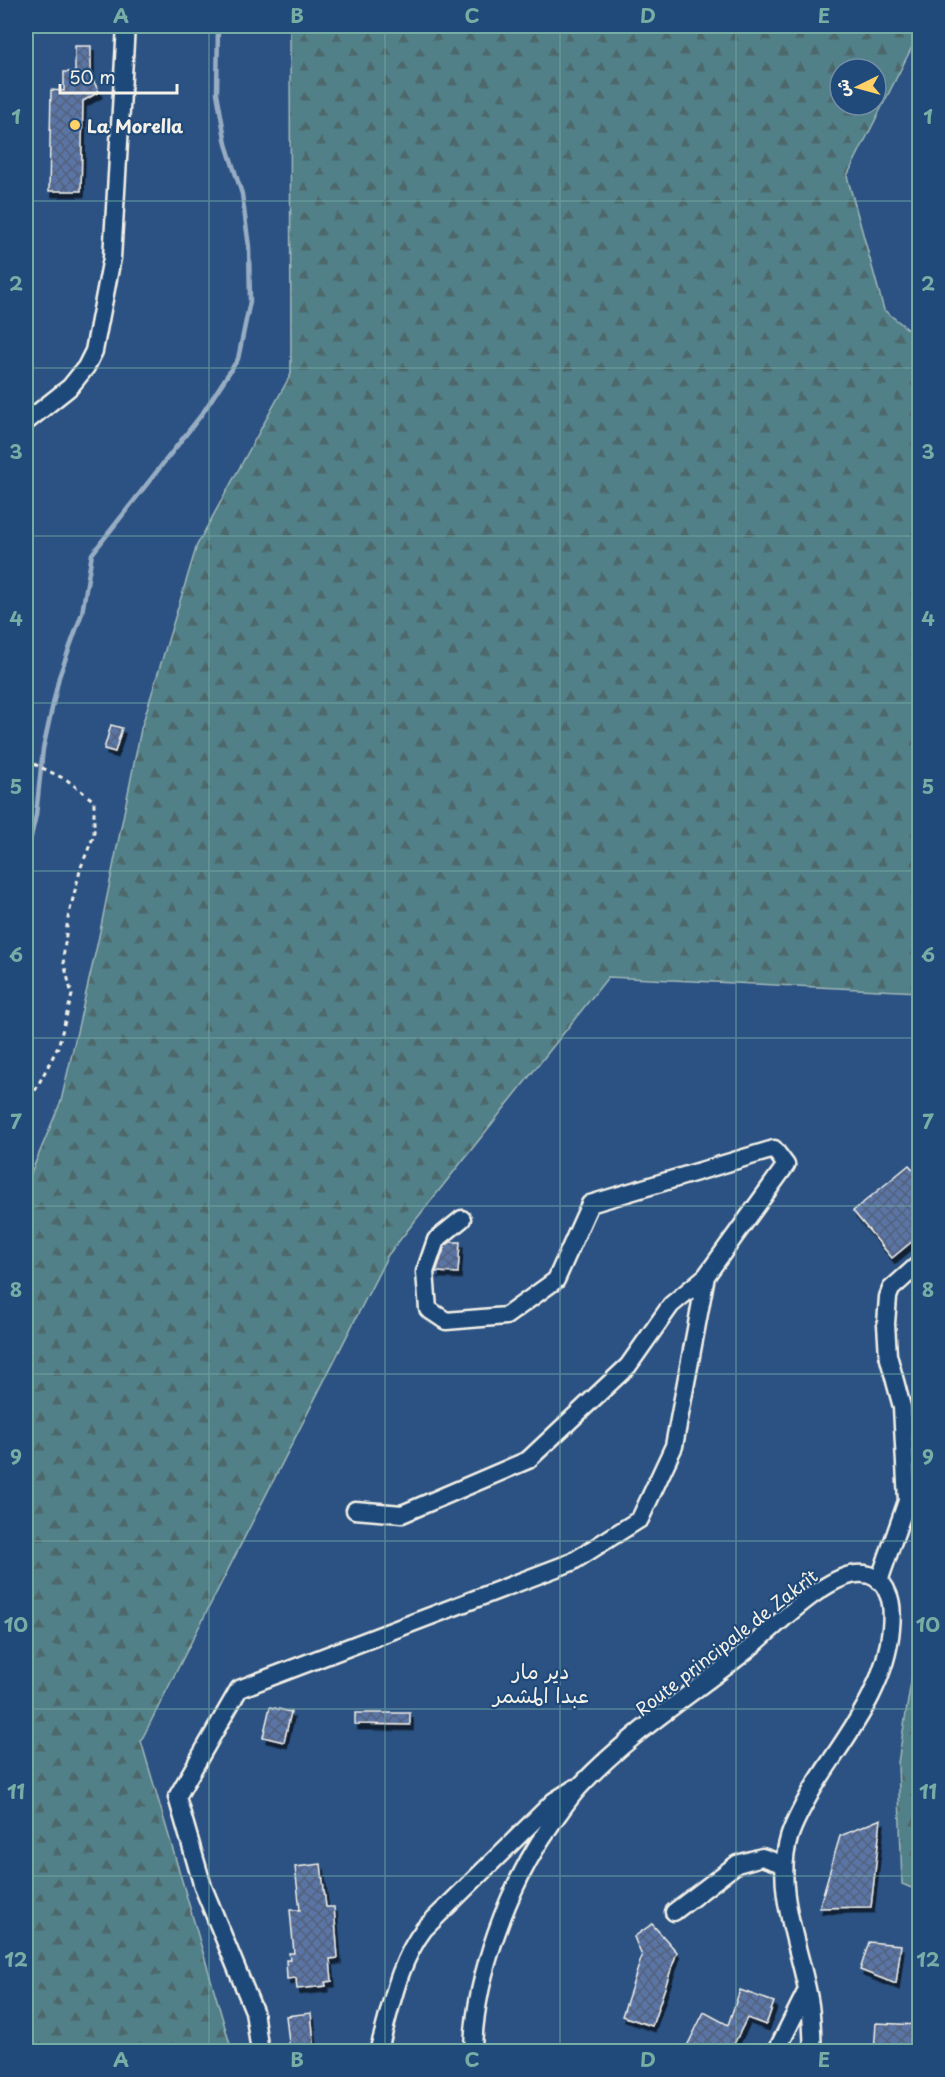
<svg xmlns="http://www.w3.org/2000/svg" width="945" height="2077" font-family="'Playpen Sans','Playpen Sans Arabic',sans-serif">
  <defs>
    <pattern id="forest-firs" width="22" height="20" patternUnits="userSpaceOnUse" patternTransform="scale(1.5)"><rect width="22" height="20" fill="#518089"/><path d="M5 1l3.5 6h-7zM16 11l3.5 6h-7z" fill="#4d676b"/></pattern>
    <pattern id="building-cross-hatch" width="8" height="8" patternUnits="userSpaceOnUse" patternTransform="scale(1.5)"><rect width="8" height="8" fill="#5a74a5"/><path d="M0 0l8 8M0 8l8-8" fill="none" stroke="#52607a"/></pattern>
    <filter id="shadow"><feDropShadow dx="3" dy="5.5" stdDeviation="0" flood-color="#0009"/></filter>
  </defs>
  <rect width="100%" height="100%" fill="#2b5283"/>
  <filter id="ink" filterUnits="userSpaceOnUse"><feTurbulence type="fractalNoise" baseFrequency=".0167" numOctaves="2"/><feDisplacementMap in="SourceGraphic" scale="12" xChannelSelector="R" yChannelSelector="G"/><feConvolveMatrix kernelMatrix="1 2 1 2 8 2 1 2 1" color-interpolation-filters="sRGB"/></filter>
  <g filter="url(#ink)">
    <!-- forest -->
    <path fill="url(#forest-firs)" stroke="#a2b8b8" stroke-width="1.5" fill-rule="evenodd" d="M290,26H919V33L847,176L884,310L919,338V992L608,977L388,1255L141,1741L232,2051H26V1185L61,1101L98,941L141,729L197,545L291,374ZM840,69H876V105H840Z
      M919,1631L920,1891H919L902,1884L898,1763Z"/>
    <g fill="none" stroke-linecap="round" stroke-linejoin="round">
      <!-- stream -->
      <path stroke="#98adc3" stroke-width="4.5" d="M26,858L36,815L43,749L59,677L82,613L92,554L202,414L238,359L250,301L249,247L242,194L226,144L217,93L218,26"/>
    </g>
    <!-- building -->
    <path fill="url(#building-cross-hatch)" stroke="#f4f1e8" stroke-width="1.5" filter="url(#shadow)" d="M75,46H91V76L99,92L83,101L81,191H49L51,90L64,91V72H75Z
      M111,725L122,728L115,752L104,749Z
      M909,1165L920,1177V1235L892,1258L853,1211Z
      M451,1242H460L458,1273L436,1272L445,1246Z
      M270,1707L291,1712L284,1742L263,1737Z
      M355,1713H410V1725L355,1724Z
      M881,1819L871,1907L819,1908L840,1836Z
      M321,1864L326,1907H334L338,1958L330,1959L332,1981L325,1982L326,1986L297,1989L296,1978L287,1979L286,1960H290L289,1953H294L290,1910H300L295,1867Z
      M652,1924L677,1952L652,2026L622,2016L642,1956L634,1937Z
      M869,1942L901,1945L896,1984L860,1970Z
      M740,1990L774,2002L766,2025L747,2018L730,2052H684L704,2012L728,2025Z
      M311,2013L315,2052H290L286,2016Z
      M876,2023L920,2025V2052H874Z"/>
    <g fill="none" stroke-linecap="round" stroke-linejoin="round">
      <!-- minor casing -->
      <g stroke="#f4f1e8" stroke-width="21">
        <path id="minor" d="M26,422L70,387L86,367L94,351L112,258L126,26
          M355,1510L402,1514L528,1460L628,1366L671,1305L706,1276
          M879,1581L907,1501L902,1407L888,1355L886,1324L888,1297L891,1289L920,1263
          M674,1912L737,1864L762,1857L782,1864
          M260,2052L254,2011L203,1887L177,1797L239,1689L572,1562L640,1519L674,1446L706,1276L786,1165L774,1149L590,1204L556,1280L506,1316L446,1321L428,1309L425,1272L436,1240L462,1219
          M378,2052C391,2009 397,1965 424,1929L554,1801L575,1788
          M473,2052C474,1978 508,1886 550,1826C560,1812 570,1796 582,1784C630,1733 692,1694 746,1651C773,1629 822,1578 856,1574C871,1572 883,1580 888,1594C893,1604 892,1618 891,1628C886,1691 843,1739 812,1790C804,1805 794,1821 789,1838C773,1891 802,1951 810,2005C812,2020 812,2036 813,2052
          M776,2052L807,1990"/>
      </g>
      <!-- path -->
      <path stroke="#f4f1e8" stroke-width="3" stroke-dasharray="4.5 4.5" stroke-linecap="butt" d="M26,760L67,780L94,801V835L81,867L68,918L63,959L72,995L58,1047L26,1108"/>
      <!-- minor -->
      <use href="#minor" stroke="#1f4a7a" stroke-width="16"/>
    </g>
  </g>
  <!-- grid -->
  <path fill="none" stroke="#76ada5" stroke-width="1.5" stroke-opacity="0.55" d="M209,26V2052M385,26V2052M560,26V2052M736,26V2052M26,201H920M26,368H920M26,536H920M26,703H920M26,871H920M26,1038H920M26,1206H920M26,1374H920M26,1541H920M26,1709H920M26,1876H920"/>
  <!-- markers -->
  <circle fill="#ffd166" stroke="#1f4a7a" stroke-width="2" cx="75" cy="125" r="6"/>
  <g text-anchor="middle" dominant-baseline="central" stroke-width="4.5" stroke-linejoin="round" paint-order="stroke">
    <!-- poi labels -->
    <g font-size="18" font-weight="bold" fill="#f4f1e8" stroke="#1f4a7a" text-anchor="start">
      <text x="87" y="125">La Morella</text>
    </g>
    <!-- street labels -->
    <g font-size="18" fill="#f4f1e8" stroke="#1f4a7a">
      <text transform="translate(726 1642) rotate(-38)">Route principale de Zakrît</text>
    </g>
    <!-- quarter labels -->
    <g font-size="21" fill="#f4f1e8" stroke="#1f4a7a">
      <text x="541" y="1670">دير مار<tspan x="541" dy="24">عبدا المشمر</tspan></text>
    </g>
  </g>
  <!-- margin -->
  <rect width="945" height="2077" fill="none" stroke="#1f4a7a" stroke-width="66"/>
  <!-- north arrow -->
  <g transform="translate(858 87) rotate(265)"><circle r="28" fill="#1f4a7a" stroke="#748da6" stroke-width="1.5"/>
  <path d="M0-4.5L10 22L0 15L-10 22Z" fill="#ffd166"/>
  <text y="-9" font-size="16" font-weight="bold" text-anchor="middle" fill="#f4f1e8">ش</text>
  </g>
  <!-- scale -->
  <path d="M60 84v9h117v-9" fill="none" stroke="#f4f1e8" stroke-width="3"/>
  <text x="69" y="84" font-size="18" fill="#f4f1e8" stroke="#1f4a7a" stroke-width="4.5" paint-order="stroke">50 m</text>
  <rect x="33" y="33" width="879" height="2011" fill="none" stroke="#76ada5" stroke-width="2"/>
  <g font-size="20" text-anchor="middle" font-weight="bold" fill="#76ada5">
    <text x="121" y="23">A</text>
    <text x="297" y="23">B</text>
    <text x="472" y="23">C</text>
    <text x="648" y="23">D</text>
    <text x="824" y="23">E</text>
    <text x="16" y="124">1</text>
    <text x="928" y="124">1</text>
    <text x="16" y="291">2</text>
    <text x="928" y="291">2</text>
    <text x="16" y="459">3</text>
    <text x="928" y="459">3</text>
    <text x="16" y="626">4</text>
    <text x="928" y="626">4</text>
    <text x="16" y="794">5</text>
    <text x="928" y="794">5</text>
    <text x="16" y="962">6</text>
    <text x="928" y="962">6</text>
    <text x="16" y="1129">7</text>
    <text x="928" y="1129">7</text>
    <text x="16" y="1297">8</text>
    <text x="928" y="1297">8</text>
    <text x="16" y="1464">9</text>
    <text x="928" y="1464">9</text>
    <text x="16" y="1632">10</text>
    <text x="928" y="1632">10</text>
    <text x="16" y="1799">11</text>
    <text x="928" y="1799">11</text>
    <text x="16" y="1967">12</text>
    <text x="928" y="1967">12</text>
    <text x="121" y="2067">A</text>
    <text x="297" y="2067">B</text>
    <text x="472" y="2067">C</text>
    <text x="648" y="2067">D</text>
    <text x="824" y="2067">E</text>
  </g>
</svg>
